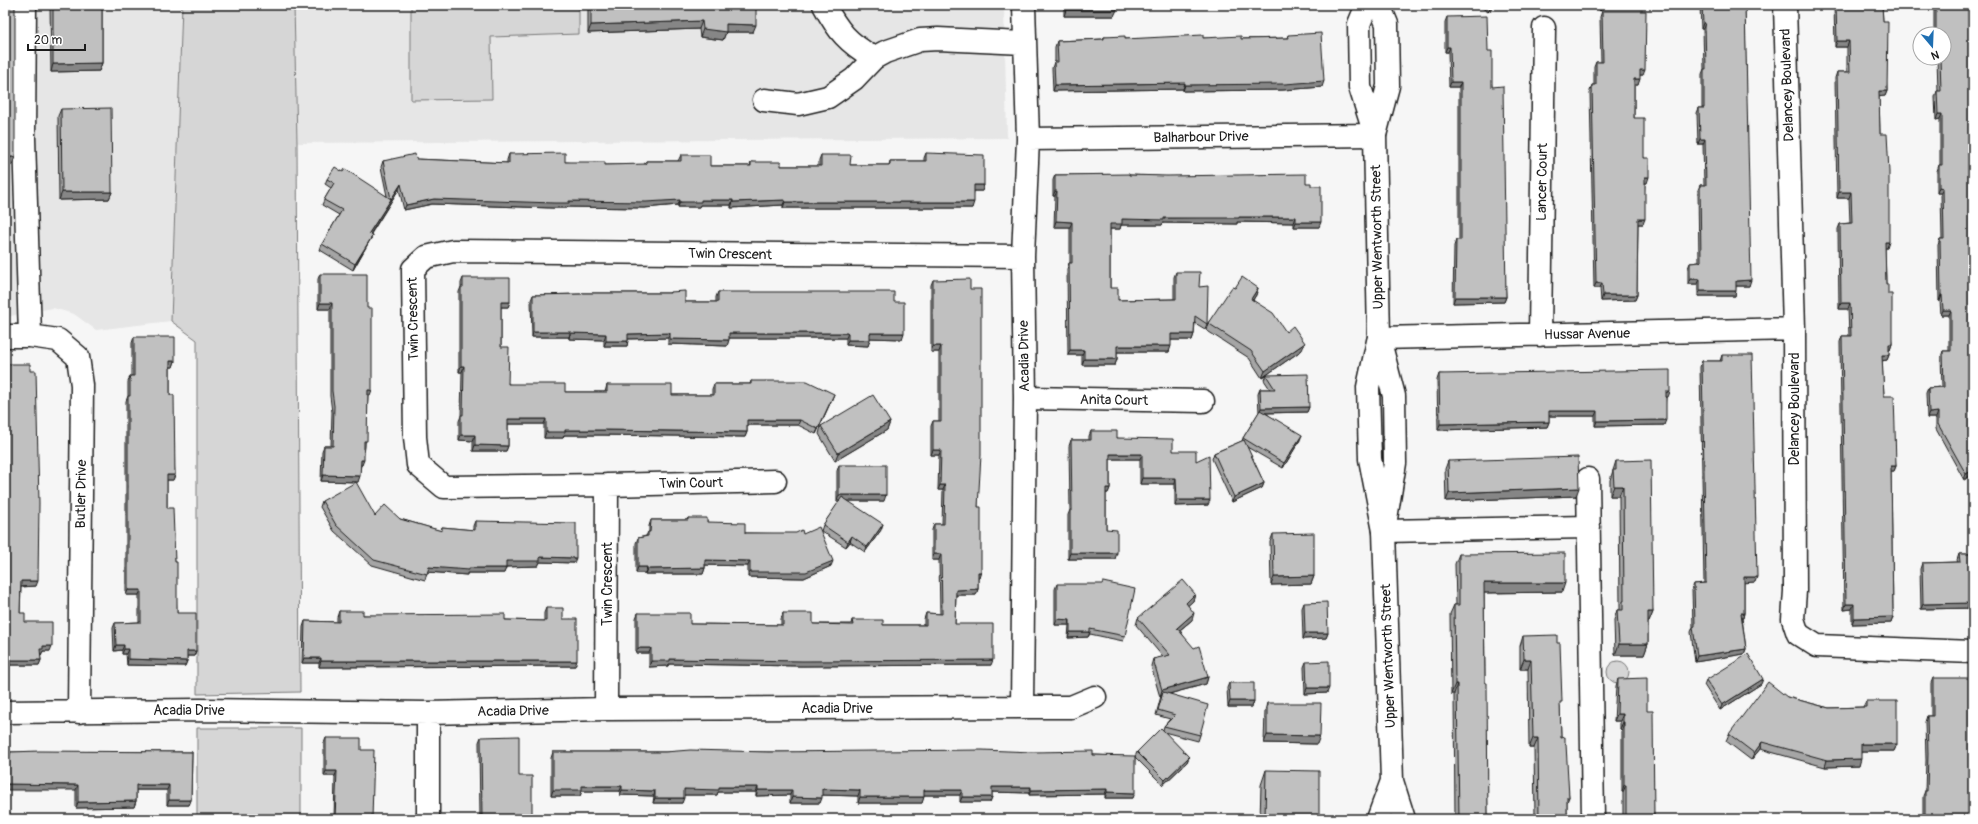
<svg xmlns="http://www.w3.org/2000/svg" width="1978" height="824" font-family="Pangolin,sans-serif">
  <rect width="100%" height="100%" fill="#f6f6f6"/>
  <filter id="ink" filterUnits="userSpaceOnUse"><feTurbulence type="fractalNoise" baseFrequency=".025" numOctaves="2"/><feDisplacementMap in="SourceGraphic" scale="8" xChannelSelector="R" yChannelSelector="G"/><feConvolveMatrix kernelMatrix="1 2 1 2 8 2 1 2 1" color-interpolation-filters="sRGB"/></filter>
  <g filter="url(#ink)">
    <!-- built -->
    <path fill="#e6e6e6" d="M5,5H182L171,321L96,330L74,314L53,308L5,317Z
      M294,5H1004L1007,138L297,143Z"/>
    <!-- green -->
    <path fill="#d6d6d6" stroke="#797979" d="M182,5H294L297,143L300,692L197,694V340L171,321Z
      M411,5H579V34L491,37L492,99L411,100Z
      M1607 672a11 11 0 1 1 22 0a11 11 0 1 1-22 0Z
      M197,728H301V819H197Z"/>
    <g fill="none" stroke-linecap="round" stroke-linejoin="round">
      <!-- minor casing -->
      <g stroke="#1c1c1c" stroke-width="25">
        <path id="minor" d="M25,5L24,138L30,336
          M824,5C838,31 848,43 874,58
          M1785,5L1794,329L1795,591L1793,619L1798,634L1817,646L1973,652
          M764,100L798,104L828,97L854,79L874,58L885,52L920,40L938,39L1025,43
          M1028,139L1375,135
          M1540,335L1544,28
          M5,336H30L58,340L78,357L82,385L79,712
          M1379,338L1794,329
          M1025,398L1203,401
          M1588,479L1593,819
          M607,485L775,481
          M1384,531L1589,527
          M1022,707H1071L1095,697
          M606,709L607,485L444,487L418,465L415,437L413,269L426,257L453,251L1023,256
          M5,712L200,710L428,713L606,709L1022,707L1025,398L1023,256L1028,139L1024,5
          M428,819V713"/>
      </g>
      <!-- major casing -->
      <g stroke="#1c1c1c" stroke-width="25">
        <path id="major" d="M1367,5L1359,24L1360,87L1375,135
          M1379,5L1387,24L1388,86L1375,135L1379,338L1394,396L1395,463L1384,531
          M1378,341L1368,387L1370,459L1384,531L1392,781L1404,819
          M1378,819L1392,781"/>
      </g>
      <!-- minor -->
      <use href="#minor" stroke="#fff" stroke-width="22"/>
      <!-- major -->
      <use href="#major" stroke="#fff" stroke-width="22"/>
    </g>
    <!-- wall -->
    <path fill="#a5a5a5" stroke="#1c1c1c" d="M50,5H102V63L99,71L51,72Z
      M588,5H756L753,32H726L723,40L700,37L699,29L588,33Z
      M1064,5H1136H1117L1114,16H1064Z
      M1478,5H1494L1488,12Z
      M1596,5H1607L1600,11Z
      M1700,5H1745L1749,286H1736L1735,296H1698V284H1688V268L1690,263L1699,262L1698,190L1700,185H1704L1703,144H1698L1697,113L1699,108H1702V74L1704,69L1703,29H1701Z
      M1834,5H1882L1887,91L1885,96H1879L1880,134L1887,248H1885L1886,284L1888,294L1892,344L1890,350H1889V355L1887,360L1882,361L1884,396L1896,466L1894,471H1891L1893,617L1891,623L1852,624V609L1844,610L1840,342L1842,336H1849L1848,309H1839L1838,229L1840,224L1850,223L1849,198H1837L1835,78L1837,72H1847V47H1835Z
      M1934,5H1973V474L1964,480L1936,429V418H1927L1926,393L1928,388L1942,387L1941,357L1943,351H1949V315H1941L1940,301H1939L1938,245L1940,239H1942L1941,193H1937V171L1939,165H1940V119L1936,120L1935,97L1937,91H1938L1937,58H1944V34H1934Z
      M1602,11L1643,75H1640L1638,85H1634V118L1644,158L1647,183H1645L1643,224H1638L1637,295L1635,300L1601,301L1600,288H1594L1590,91L1592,85H1594V67L1596,62H1601L1600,17Z
      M1447,17L1488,51L1492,87L1506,297L1504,302L1453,303L1454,246L1456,240H1459V87H1449L1448,52H1445V22Z
      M1288,35L1322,87L1283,90L1183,91V89L1053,91L1052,68L1054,62H1055V47L1057,41L1103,39L1104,37L1125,39L1203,38L1241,39L1287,38Z
      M61,109L112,192L109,199L59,200L58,116Z
      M926,153L984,185L982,191H974L972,208H783V205L731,208V205H700L699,207H678V205L644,208L568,207L567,208H552L432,204L404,210L399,189L371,234L373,235L370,240L353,270L320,250L322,244L339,215L322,205L324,200L331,188L325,184L327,179L387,196L381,167L383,161L416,159L507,163V160L509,154L565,162L605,165H644L646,161H678L681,155L710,166H750L751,162L781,166H819V160L821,155L850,165H889L890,161H924V158Z
      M1055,175H1129L1306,183L1311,186L1319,227H1294V223L1237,222V224L1163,223L1162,225H1121L1120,229H1110V288L1118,300L1174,299V277L1176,272L1199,287L1207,324L1205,329L1195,323L1194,334L1192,340H1171L1169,352H1117V359L1115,365H1082V355H1068L1067,269L1069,263H1070V227H1054L1055,196H1053V180Z
      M320,274L367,308L370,395H368L365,447L362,465H361L358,482L321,481L322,451L324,446H331L332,412L330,396V309H318V279Z
      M463,278L510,302L508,307H501V347L508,384L565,392H605L607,385L672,395H712V389L714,384H750L751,381L832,399L816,434L798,425H747V432L745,437L603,435H564L563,438H544V424H508V446L506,451H473V441L459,440V421L461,416L462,372H459V292L461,287V283Z
      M933,280L970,289L978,507L979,578H978V589L976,595H956L955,624L991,665L801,666L669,664L668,666L649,667V653H636V618L638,613L690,624L781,625V619L783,613L813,624H851L852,620L883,625H924V619L926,613L940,614L939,560H932V530L934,524H942L943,490H938L939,455H931V426L933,421H939V352H931V285Z
      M1235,288H1258L1256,295L1253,300L1286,332L1302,350L1262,378L1249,358L1206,330L1208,323Z
      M670,292L685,302H716V297L718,292L894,302L902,339L870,338L868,346L846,345V338H729L727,346L668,344V338L628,339L627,346H604V340L569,339V337H532L531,300L533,295L582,294V293H669Z
      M134,337L175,361L173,367H170V395L175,475L173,480H167V508L175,562L177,613L196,651L194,656H187V661L185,666L127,665L126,654H122V650L114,651L113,628L115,623L139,622V595H126V401L128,396V382L130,376H132V343Z
      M1722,355L1755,582H1744V613L1743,618H1742L1746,649L1744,654L1695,662L1691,632L1693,627L1692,589L1694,584L1704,583L1700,367L1702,361H1720Z
      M5,364L30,371L36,586L21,587L20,613L25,622L50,651H43L41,655H40L41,660L39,665H5Z
      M1439,374L1668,397H1666L1664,425L1595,426V416H1549V422L1547,427L1438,430L1437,380Z
      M1266,375L1309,407L1307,412L1266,413L1300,440L1283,468L1247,447L1264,483L1262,488L1232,502L1212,459L1214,453L1242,441L1243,438L1259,412L1258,394L1260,389H1270L1264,380Z
      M890,422L887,430L835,461L819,434L821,426Z
      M1091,431L1117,438L1173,451L1196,461L1208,505L1175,506V484H1140V459H1110V488L1108,493H1106V529L1115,559H1068V515L1070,510L1069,446L1071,440H1089V436Z
      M1448,461L1576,496L1446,501L1445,469Z
      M1616,461L1653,612L1649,622H1648V644L1644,655H1615L1614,620L1617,610H1620V607L1619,496H1610V480Z
      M839,465L884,501H847L881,530L865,552L850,542L846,547L821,531L823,525L840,501H837V471Z
      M322,501L375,516L400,519L441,531L442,527L473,530V526L475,521L574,563L540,562L538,566L506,567L504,573H467V575L427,572L425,580L372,565L334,531L320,507Z
      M688,518L707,522L745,533L803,534L831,566L804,578L748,577V566L705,565V568L703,574H645V573H636V543L638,538L646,536L648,532H649V526L651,520H687Z
      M1273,534L1314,576L1311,584L1271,585L1270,542Z
      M1459,554L1562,592L1484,593L1485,683L1488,819H1455L1454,694H1451L1450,614L1454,605H1456L1455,564Z
      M1959,554H1973V608L1921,609L1920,569L1922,563L1958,562L1957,560Z
      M1057,584L1125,636L1123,641L1090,634L1088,637L1068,638L1069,625H1055V589Z
      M1195,594L1193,601L1188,605L1192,620L1180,630L1208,677L1206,684L1169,694L1200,735L1198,741L1164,732L1189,757L1187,762L1163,785L1135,757L1133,798H1105V794L1029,795V793L992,792V797L990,802H960V795H924L922,803H858V796L822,795L820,803H790V795L756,796V792H718L717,795H684L682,803H653L654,796L620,795V791H582L580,796H551V758L553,752H769L1093,755L1135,757L1137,752L1163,730L1164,726L1170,719L1156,715L1161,696L1160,697L1151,666L1153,659L1163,657L1136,625L1138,618Z
      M1304,603L1328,633L1326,638L1303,639L1302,608Z
      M546,608L563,619L575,666L319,667V663H302L303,627L305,621L337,622V617L339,611L363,615L505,620L544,621V613Z
      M1523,636L1560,707L1561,738L1569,797L1567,802V819H1530L1531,817H1535L1534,748H1529L1528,669H1520V646Z
      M1306,662L1327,693L1305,694L1304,667Z
      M1933,678L1972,733L1973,819H1923V796L1925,791L1926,760L1925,722L1927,716H1931V683Z
      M1618,679L1647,711L1654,819H1623V792H1622V730L1620,729V721H1614L1616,686Z
      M1706,680L1761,684L1720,710L1704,685Z
      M1229,683L1254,701L1252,707H1228L1227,688Z
      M1787,697L1829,708L1863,707L1866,701L1897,744L1894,751H1861L1859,766L1825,767L1760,749L1751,760L1726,741L1729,734Z
      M1267,703L1317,744L1264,743L1265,711Z
      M481,737L519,776L532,819H480L479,742Z
      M326,738L361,750L372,819H327L328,818H334L335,776H324V743Z
      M10,752H192L191,800L189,805H167V790H136V801L134,807L76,808V790L9,755Z
      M1266,770L1319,819H1260L1261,785Z"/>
    <!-- shaded-wall -->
    <path fill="#868686" stroke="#1c1c1c" d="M1492,5H1494L1488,12L1490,7Z
      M1602,5H1607L1600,11Z
      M1066,10H1117L1114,16H1064Z
      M702,21L699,29L588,33L591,25Z
      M1703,23H1705L1703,29H1701Z
      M726,24L756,25L753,32H726L723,40L700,37L703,29Z
      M1837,41H1849L1847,47H1835Z
      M1447,47H1450L1448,52H1445Z
      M102,63L99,71L51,72L53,64Z
      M1640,70H1645L1643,75H1638Z
      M1634,79H1640L1638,85H1632Z
      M1324,81L1322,87L1283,90L1183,91L1185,85Z
      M1451,82H1461L1459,87H1449Z
      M1185,83L1183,89L1053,91L1055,85Z
      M1879,91H1887L1885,96L1877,97Z
      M1938,114H1942L1940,119L1936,120Z
      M1700,139H1705L1703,144H1698Z
      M5,157H15L12,165H5Z
      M1645,177H1649L1647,183H1643Z
      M401,184L399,189L367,239L369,233Z
      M974,185H984L982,191H972Z
      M1939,187L1943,188L1941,193H1937Z
      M1055,191H1057L1055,196H1053Z
      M62,192H112L109,199L59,200Z
      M1839,192H1851L1849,198H1837Z
      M434,199L569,201L680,200L678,205L644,208L568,207L567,208H552L432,204L404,210L406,205Z
      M701,200H733L731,205H700L699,207H678L680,202Z
      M785,200L783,205L731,208L733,202Z
      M785,202H974L972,208H783Z
      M1239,217H1296L1294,223L1237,222V224L1163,223L1162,225H1121L1120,229H1107L1110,224L1122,219L1164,218Z
      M1638,219H1645L1643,224H1636Z
      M1056,221L1072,222L1070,227H1054Z
      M1296,222H1321L1319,227H1294Z
      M373,235L370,240L353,270L355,264Z
      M1885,242H1889L1887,248H1883Z
      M1690,279H1700L1698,284H1688Z
      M1751,280L1749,286H1734L1736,281Z
      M1596,283H1602L1600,288H1594Z
      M1258,288L1256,295L1249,306L1251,299Z
      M1700,291H1736L1735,296H1698Z
      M1603,295H1637L1635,300L1601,301Z
      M1941,295H1942L1940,301H1939Z
      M1455,297H1506L1504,302L1453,303Z
      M501,302H510L508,307H499Z
      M320,303H332L330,309H318Z
      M1841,303H1850L1848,309H1839Z
      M1943,310H1951L1949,315H1941Z
      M533,332H571L569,337H532Z
      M570,333L606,334L604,340L569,339Z
      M670,333L668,338L626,339L628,334Z
      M729,333H848L846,338H727Z
      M870,333H904L902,339L868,338Z
      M1171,334H1194L1192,340H1169Z
      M670,339L729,340L727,346L668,344Z
      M848,340H870L868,346L846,345Z
      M606,341H628L627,346H604Z
      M1305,343L1302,350L1262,378L1265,371Z
      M1889,344H1892L1890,350H1887Z
      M933,346H941L939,352H931Z
      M1117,346H1171L1169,352H1115Z
      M1070,350H1084L1082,355H1068Z
      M1882,355H1889L1887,360L1880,361Z
      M1084,359H1117L1115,365H1082Z
      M170,361H175L173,367H168Z
      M461,366H464L462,372H459Z
      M368,390H372L370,395H366Z
      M1666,392H1670L1668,397H1664Z
      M834,394L832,399L816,434L818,429Z
      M1309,407L1307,412L1259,413L1261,408Z
      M1549,411H1597L1595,416H1547Z
      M1938,412L1936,418H1927L1929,413Z
      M508,419H546L544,424H506Z
      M747,420H800L798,425H745Z
      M1666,420L1664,425L1595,426L1597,421Z
      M890,422L887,430L835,461L838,453Z
      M1549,422L1547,427L1438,430L1440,424Z
      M565,430H605L747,432L745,437L603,435H564L563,438H544L546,432Z
      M461,435H475L473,441L459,440Z
      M1302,435L1300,440L1283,468L1284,463Z
      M475,445L508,446L506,451H473Z
      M933,450H941L939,455H931Z
      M1110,454H1142L1140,459H1108Z
      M361,460H364L362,465H359Z
      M1891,466H1896L1894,471H1889Z
      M1973,470V474L1964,480L1966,474Z
      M167,475H175L173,480H165Z
      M323,475L360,476L358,482L321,481Z
      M1142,478H1176L1175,484H1140Z
      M1264,483L1262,488L1232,502L1234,497Z
      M940,485H945L943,490H938Z
      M1614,486H1623L1619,496H1610Z
      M1106,488H1110L1108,493H1104Z
      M1579,488L1576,496L1446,501L1449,493Z
      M839,495H886L884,501H837Z
      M1177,500H1210L1208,505L1175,506Z
      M883,524L881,530L865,552L867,547Z
      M852,536L850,542L846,547L848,542Z
      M1070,553H1117L1115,559H1068Z
      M934,554H941L939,560H932Z
      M540,557L576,558L574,563L540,562L538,566L504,567L506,561Z
      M705,560L750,561L748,566L703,565Z
      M833,561L831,566L804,578L748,577L750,572Z
      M429,567L469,568H506L504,573H467V575L427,572Z
      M638,567H647L645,573H636Z
      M705,568L703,574H645L647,569Z
      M978,572H981L979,578H976Z
      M1314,576L1311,584L1271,585L1274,577Z
      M1744,577H1757L1755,582L1742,583Z
      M21,581H38L36,586L19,587Z
      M1484,583H1565L1562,592L1480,593Z
      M978,589L976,595H954L956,590Z
      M128,590H141L139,595H126Z
      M1195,594L1193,601L1183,610L1186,603Z
      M1973,603V608L1921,609L1923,604Z
      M1846,604H1854L1852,609L1844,610Z
      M1648,612H1653L1649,622H1644Z
      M1194,613L1192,620L1175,634L1177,628Z
      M1741,613H1744L1743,618H1739Z
      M1893,617L1891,623L1852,624L1854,618Z
      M1057,619L1070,620L1069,625H1055Z
      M1070,632H1090L1088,637L1068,638Z
      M1305,633H1328L1326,638L1303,639Z
      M1619,644H1648L1644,655H1615Z
      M116,645H124L122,650L114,651Z
      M43,646H52L50,651H43L41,655H38L40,649Z
      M638,648H651L649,653H636Z
      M124,649H128L126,654H122Z
      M1746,649L1744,654L1695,662L1697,656Z
      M187,651H196L194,656H185Z
      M304,658H321L319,663H302Z
      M128,659L187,661L185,666L127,665Z
      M670,659L993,660L991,665L801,666L669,664L668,666L649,667L651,661Z
      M1524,659H1531L1528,669H1520Z
      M5,660H41L39,665H5Z
      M321,661H577L575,666L319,667Z
      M1208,677L1206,684L1161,696L1163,692L1161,696L1160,697L1162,690Z
      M1763,679L1761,684L1720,710L1722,705Z
      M1455,684H1457L1454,694H1451Z
      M1307,688H1329L1327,693L1305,694Z
      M1230,701H1254L1252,707H1228Z
      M1617,714H1623L1620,721H1614Z
      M1623,722H1624L1622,730L1620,729Z
      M1267,735L1320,736L1317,744L1264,743Z
      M1533,738H1538L1534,748H1529Z
      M1762,742L1760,749L1751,760L1754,753Z
      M1861,744H1897L1894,751H1858Z
      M1189,757L1187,762L1163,785L1165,780Z
      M1861,759L1859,766L1825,767L1827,760Z
      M326,771H337L335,776H324Z
      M5,784L78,785L76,790H5Z
      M136,785H169L167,790H134Z
      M1624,785H1626L1623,792H1622Z
      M582,786H622L620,791H582L580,796H551L553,790Z
      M719,787H758L756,792H718L717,795H683L684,789Z
      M992,787H1031L1029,793L990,792Z
      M822,789L860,790L858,796L820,795Z
      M1107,789L1105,794L1029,795L1031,790Z
      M622,790L655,791L654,796L620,795Z
      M758,790H792L790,795L756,796Z
      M924,790H962L960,795H922Z
      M1107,792L1135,793L1133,798H1105Z
      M792,797L822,798L820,803H790Z
      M860,797H924L922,803H858Z
      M962,797H992L990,802H960Z
      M655,798H684L682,803H653Z
      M169,800H191L189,805H167Z
      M136,801L134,807L76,808L78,802Z"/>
    <!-- building -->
    <path fill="#c0c0c0" stroke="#1c1c1c" d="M5,5H15V157H5Z
      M53,5H102V63L53,64Z
      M591,5H756V25L726,24V32L703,29L702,21L591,25Z
      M1066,5H1117V10H1066Z
      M1702,5H1745L1751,280L1736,281V291H1700V279H1690V263L1700,262L1701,261L1700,185H1706L1705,139H1700L1699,108H1704V69H1706L1705,23H1703Z
      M1836,5H1882L1883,21H1888L1887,91H1879L1880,134H1887L1889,172V242H1885L1886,284H1888V294H1892V344H1889V355H1882L1884,396H1894L1895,428L1896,466H1891L1893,617L1854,618V604H1846L1842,336H1851L1850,303H1841L1840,224L1852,223L1851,192H1839L1837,72H1850L1849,41H1837Z
      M1936,5H1973V470L1966,474L1938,424V412L1929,413L1928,388L1944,387L1943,351H1951V310H1943L1942,295H1941L1940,239H1944L1943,188L1939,187V165H1942V114H1938L1937,91H1941L1940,58H1944V34H1936Z
      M1602,11H1646L1645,70H1640V79H1634V118H1644V158H1649V177H1645V219H1638L1637,295H1603L1602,283H1596L1592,85H1596V62H1603Z
      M1487,16L1488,51H1492V87L1503,86L1506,297H1455L1456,240H1461V82H1451L1450,47H1447V17Z
      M1321,33L1324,81L1285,84L1185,85V83L1055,85L1054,62H1058L1057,41L1104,39V37L1125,36V39L1203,35V38L1241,36V39L1289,38L1288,35Z
      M111,108L112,192H62L61,109Z
      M565,153V162H605V165L646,164V161H681V155H710V166H751V162H781V166H821V155H851L850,165H890V161H926V153L984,155V185H974V202H785V200L733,202V200H701V202H680V200L646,202L569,201V203H554L434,199L406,205L401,184L369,233L373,235L355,264L322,244L342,210L324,200L334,183L327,179L335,167L343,172L345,169L391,199L383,161L415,154L416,159L509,163V154Z
      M1129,174V175L1167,176L1306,174V183H1311V186H1321V222H1296V217H1239V218H1164V220L1122,219V224H1110V288H1118V300L1176,299V272H1200L1199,287L1208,286L1207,324L1195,316L1194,334H1171V346H1117V359H1084V350H1070L1069,263H1072V222L1056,221L1057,191H1055V175Z
      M320,274H367V308H372V390H368L367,441H364V460H361L360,476L323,475L324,446H333L334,406L332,391V303H320Z
      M1242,277L1258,288L1251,299L1273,313L1286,332L1293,326L1305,343L1265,371L1251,351L1208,323L1232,287L1235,288Z
      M463,278H510V302H501V347H509L508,384H565V392H607V385H672V395H714V384H751V381H807L834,394L818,429L800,420H747V432L605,430H565V432H546V419H508V446L475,445V435H461V415H463L464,366H461V287H463Z
      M970,279V289H981V455L978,507H981V572H978V589L956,590L955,624H993V660L803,661L670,659V661H651V648H638V613H690V624L783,625V613H813V624L853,625L852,620H883V625H926V613L942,614L941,554H934V524H944L945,485H940L941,450H933V421H941V346H933V280Z
      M685,291V302H718V292H894V302H904V333H870V340H848V333H729V340L670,339V333L628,334V341H606V334L570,333L571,332H533V295L582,294V293H670V292Z
      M134,337H175V361H170V395H174L175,475H167V508H173L175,562H177V613H196V651H187V661L128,659V649H124V645H116L115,623L141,622V590H128V396H130V376H134Z
      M1722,355H1752L1757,577H1744V613H1741L1746,649L1697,656L1693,627L1695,626L1694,584L1706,583L1702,361H1722Z
      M5,364H30V371H36L39,503L38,581H21L20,613H25V622H52V646H43V649H40L41,660H5V507H7L6,475H5Z
      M1670,370V392H1666V420L1597,421V411H1549V422L1440,424L1439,374Z
      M1308,374L1309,407L1261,408L1260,389H1275L1266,375Z
      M873,395L890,422L838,453L821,426Z
      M1260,410L1302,435L1284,463L1243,438Z
      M1091,431H1117V438L1173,439V451H1196V461L1209,455L1210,500H1177L1176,478H1142V454H1110V488H1106V529L1117,530V553H1070V510H1072L1071,440H1091Z
      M1244,440L1264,483L1234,497L1214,453Z
      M1578,457L1579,488L1449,493L1448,461Z
      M1651,460L1653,612H1648V644H1619L1617,610H1623V601H1624L1623,486H1614L1613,470H1616V461Z
      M839,465H886V495H839Z
      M356,482L375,516L385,505L400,519L442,531V527L475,530V521L576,523V558L540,557V561H506V568H469V570L429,567L427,574L374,560L336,525L322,501Z
      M842,497L883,524L867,547L852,536L848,542L823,525Z
      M688,518H707V522L745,523V533H796L802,530L803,534L819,527L833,561L806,572H750V561L705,560V568L647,569V567H638V538L648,536V532H650L651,520H688Z
      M1314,533V576L1274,577L1273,534Z
      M1565,553V583H1484L1485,683H1487L1488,819H1459L1457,684H1455L1454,605H1459V554Z
      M1959,554H1973V603L1923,604L1922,563L1960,562Z
      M1183,580L1195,594L1186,603L1194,613L1177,628L1194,648L1199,646L1208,677L1162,690L1153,659L1170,655L1138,618Z
      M1103,582L1135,589L1125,636L1090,629V632H1070V620L1057,619V584H1102Z
      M1327,602L1328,633H1305L1304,603Z
      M546,608H563V619H577V661H321V658H304L305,621L339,622V611H363V615L505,614V620L546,621Z
      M1557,635V643H1560L1562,702H1560L1561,738L1565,737V743L1566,744L1569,797H1567V819H1531V817H1539L1538,738H1533L1531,659H1524L1523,636Z
      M1748,654L1763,679L1722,705L1706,680Z
      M1329,661V688H1307L1306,662Z
      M1647,678V711H1653L1654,819H1626V785H1624V722H1623V714H1617L1618,679Z
      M1933,678H1973L1972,733H1973V819H1925V791H1927L1928,754L1927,716H1933Z
      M1768,682L1787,697L1829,708L1866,707V701H1897V744H1861V759L1827,760L1762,742L1754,753L1729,734Z
      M1229,683H1254V701H1230Z
      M1163,692L1208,705L1200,735L1164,726L1175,715L1158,710Z
      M1267,703H1321L1320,736L1267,735Z
      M1161,728L1189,757L1165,780L1137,752Z
      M519,736V776H532V819H482L481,737Z
      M326,738H361V750H374L372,819H328V818H335L337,771H326Z
      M690,750L769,752L982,750L1033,752L1093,751V755L1135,756V793L1107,792V789L1031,790V787H992V797H962V790H924V797H860V790L822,789V798L792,797V790H758V787H719V790L684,789V798H655V791L622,790V786H582V790H553V752H665Z
      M39,751L192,752L191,800H169V785H136V801L78,802V785L5,784V754L10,755V752Z
      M1266,770L1319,771V819H1265Z"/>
  </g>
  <g text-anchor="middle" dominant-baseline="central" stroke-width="3" stroke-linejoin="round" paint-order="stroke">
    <!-- street labels -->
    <g font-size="14" fill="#1c1c1c" stroke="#fff">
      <text transform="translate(1787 85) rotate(-92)">Delancey Boulevard</text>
      <text transform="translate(1201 137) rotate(-1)">Balharbour Drive</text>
      <text transform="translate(1542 182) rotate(-89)">Lancer Court</text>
      <text transform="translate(1377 237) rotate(-91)">Upper Wentworth Street</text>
      <text transform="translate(730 254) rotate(1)">Twin Crescent</text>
      <text transform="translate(413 319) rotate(-91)">Twin Crescent</text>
      <text transform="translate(1587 334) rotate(-1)">Hussar Avenue</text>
      <text transform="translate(1024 356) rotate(-91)">Acadia Drive</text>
      <text transform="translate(1114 400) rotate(1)">Anita Court</text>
      <text transform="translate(1794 409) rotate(-90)">Delancey Boulevard</text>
      <text transform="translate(691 483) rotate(-1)">Twin Court</text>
      <text transform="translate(81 494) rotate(-89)">Butler Drive</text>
      <text transform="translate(607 584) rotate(-90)">Twin Crescent</text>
      <text transform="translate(1388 656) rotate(-92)">Upper Wentworth Street</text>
      <text x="837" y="708">Acadia Drive</text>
      <text x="189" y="710">Acadia Drive</text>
      <text transform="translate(513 711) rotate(-1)">Acadia Drive</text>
    </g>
  </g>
  <!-- margin -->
  <rect width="1978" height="824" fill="none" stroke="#fff" stroke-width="20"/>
  <rect x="10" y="10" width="1958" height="804" fill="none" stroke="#1c1c1c" stroke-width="1.5" filter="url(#ink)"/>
  <!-- north arrow -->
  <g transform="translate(1932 46) rotate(161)"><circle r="19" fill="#ffffff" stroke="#a4a4a4"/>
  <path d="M0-3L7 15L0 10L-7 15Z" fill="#1f6fb2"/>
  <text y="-6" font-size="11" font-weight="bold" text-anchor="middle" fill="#1c1c1c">N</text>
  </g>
  <!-- scale -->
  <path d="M28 44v6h57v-6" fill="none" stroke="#1c1c1c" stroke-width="2"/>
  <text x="34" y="44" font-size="12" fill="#1c1c1c" stroke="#ffffff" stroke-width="3" paint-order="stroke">20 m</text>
</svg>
